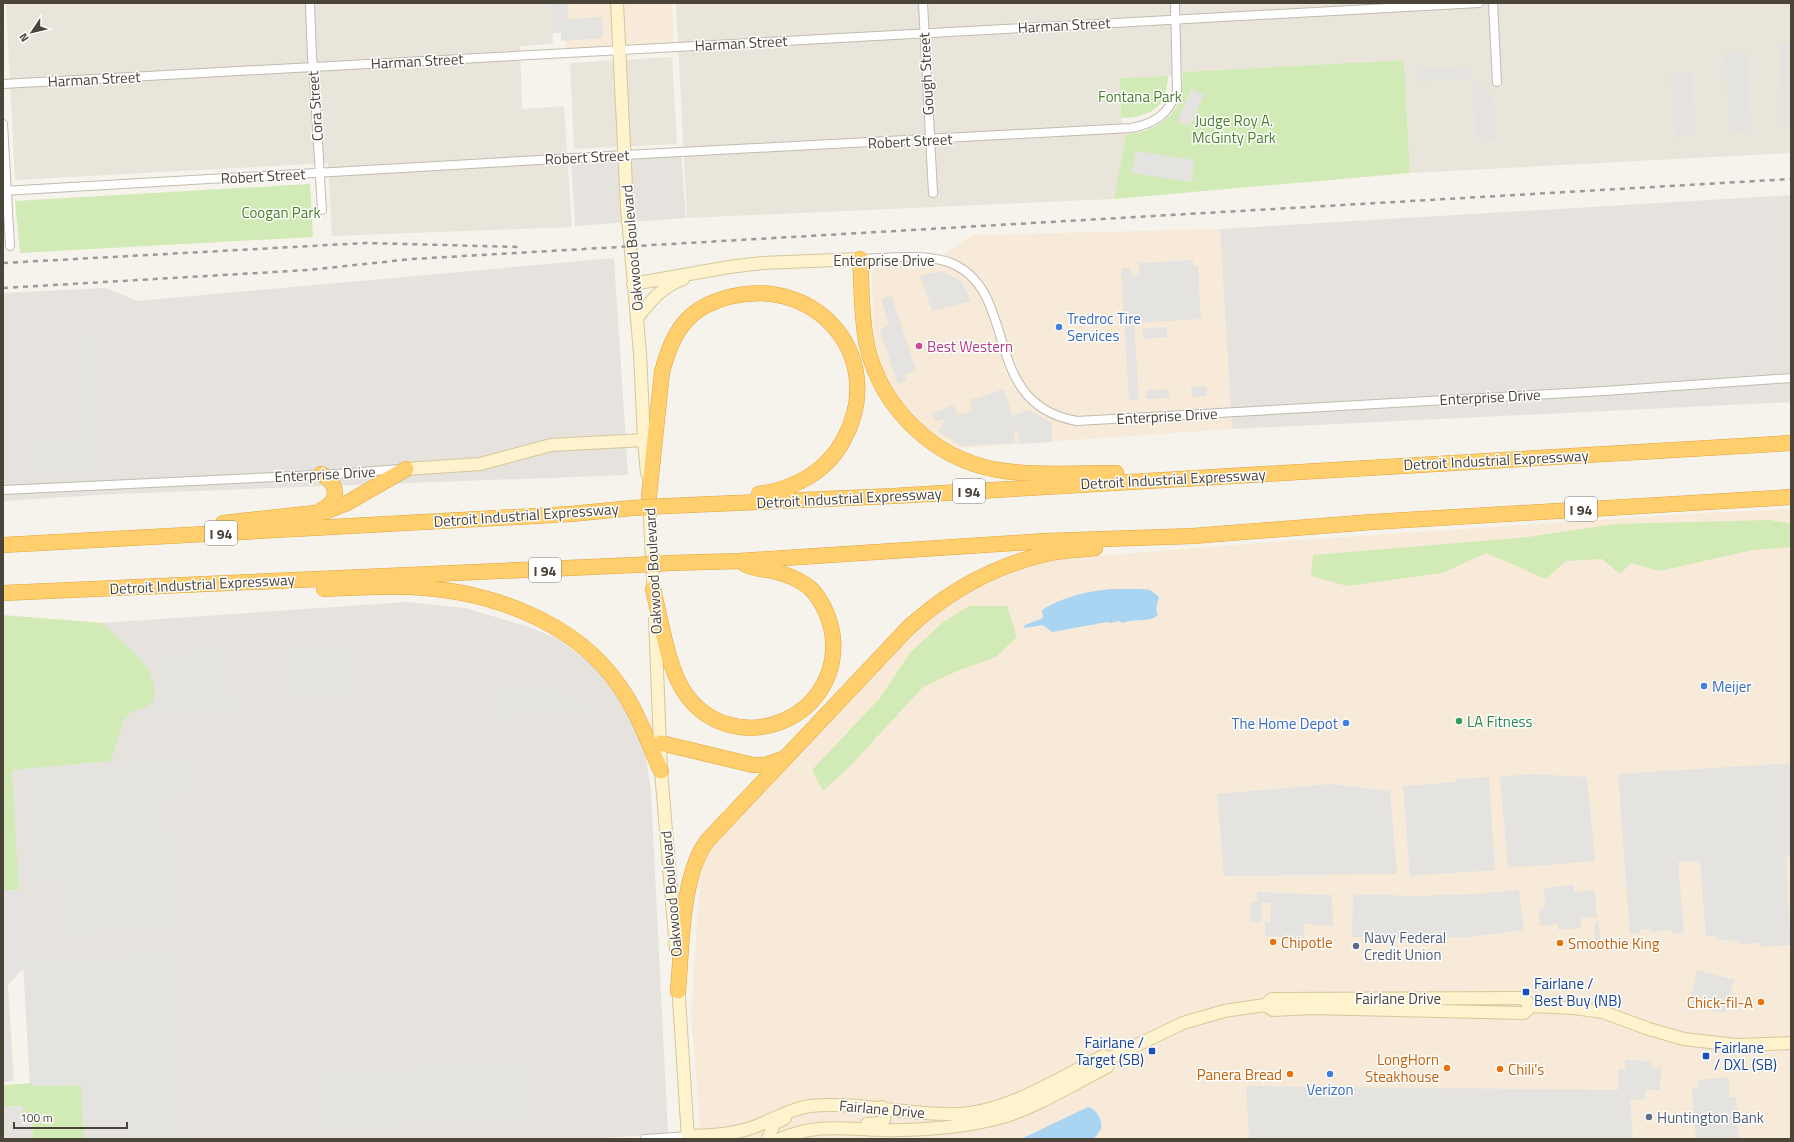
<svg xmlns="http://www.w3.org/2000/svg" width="1794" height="1142" font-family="'Titillium Web',sans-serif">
  <rect width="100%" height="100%" fill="#f6f3ec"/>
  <!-- residential -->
  <path fill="#eae5da" d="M6,3H551L553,44L520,46L522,109L564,106L572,227L332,236L328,163L15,180Z
    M676,3H1791V153L1410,173L1404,60L1183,72L1168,76L1120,78L1121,118L1126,134L1114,199L687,218Z
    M672,57L677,144L574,149L570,63Z"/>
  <!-- commercial -->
  <path fill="#f7ead8" d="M563,3H672L674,46L566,53Z
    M1220,229L1232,429L959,448L926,428L900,401L884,372L874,340L872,278L873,268L889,264L930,266L952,248L974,235Z
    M1791,509V1139H701L691,1013L700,878L705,859L720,836L920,625L972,588L1028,565L1058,559L1271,542L1701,513Z"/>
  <!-- industrial -->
  <path fill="#e6e2dd" d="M681,153L686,218L575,226L571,158Z
    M1791,195V402L1232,429L1220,229Z
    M614,258L628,475L114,494L3,501V293L106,288L137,301Z
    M407,602L465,608L526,626L556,638L588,661L616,690L635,724L646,758L651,792L668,1134L585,1139H33L12,770L111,761L102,623Z"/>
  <!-- green -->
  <path fill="#d2eab5" d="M1404,60L1410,173L1114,199L1126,134C1144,134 1168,123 1177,106C1182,96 1182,83 1183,72Z
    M1168,76C1167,108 1151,117 1121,118L1120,78Z
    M310,184L313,237L20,253L15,201Z
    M1770,520L1791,524V547L1753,550L1659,571L1631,563L1620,574L1602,559L1566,561L1546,579L1486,553L1442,573L1347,586L1311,576L1313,555L1528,537L1615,524Z
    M969,606H1007L1017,637L996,657L957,671L923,687L851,765L823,791L812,770L880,698L910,653L942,623Z
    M3,615L102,623L134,652L148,669L155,690L153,701L146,707L130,713L123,722L111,761L12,770L19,890L3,891Z
    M32,1083L33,1086L81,1085L84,1139H33L31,1113L23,1114V1106L3,1107V1085Z"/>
  <!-- parking -->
  <path fill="#e5e3e0" d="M551,4H567L568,19L602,17L603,38L561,41V33H552Z
    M1791,44V129L1784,130L1779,45Z
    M1746,53L1751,132L1730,133L1725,54Z
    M1470,66L1471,79L1417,81V69Z
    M1692,72L1695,135L1675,137L1671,73Z
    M1472,80H1482L1483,95L1493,94L1496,140L1485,141V136H1476Z
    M1191,89L1204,95L1190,127L1177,121Z
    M1136,151L1194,160L1192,182L1132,173Z
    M1193,260V266H1198L1201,319L1134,323L1139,399L1129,400L1121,268H1131V275H1139V263Z
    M942,271L962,282L971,301L932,311L920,276Z
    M93,292L103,474L31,478L29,437L79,434L70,293Z
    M891,295L916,370L905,375L907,381L898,384L880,330L889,325L881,300Z
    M1166,327L1167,337L1143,339V328Z
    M1206,386L1207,396L1192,397L1191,387Z
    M1004,389L1014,421L1013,415L1030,410L1052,423V442L1020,444L1016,429L1014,433L1015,443L962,446L938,431L945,419L936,421L932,414L953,405L958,415L972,411L970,400Z
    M1169,389L1170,398L1146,399V390Z
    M3,446H10L11,480H3Z
    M349,644L354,645L357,649L359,698L290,699L286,655L289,650L293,648Z
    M229,646L234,649L237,654L240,714L162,718L159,713L156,656L160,652Z
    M538,683L556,686L572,692L589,703L599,714L486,721L485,705L489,702L490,699L487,692L502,687Z
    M201,755L203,795L177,797L174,801L181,930L64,937L61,880L32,882L26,769Z
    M1791,763V855L1786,856L1791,945L1760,947L1761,943L1740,944L1739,941L1718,940L1717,937L1706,936L1700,861L1678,862L1684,933H1673L1672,930L1652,932L1651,929L1640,930V933L1630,934L1618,774Z
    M1528,774L1587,777L1595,861L1508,868L1500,777Z
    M1489,777L1495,870L1410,876L1403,786L1456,782V779Z
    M1331,784L1390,791L1397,874L1224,876L1217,794Z
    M1574,885V892L1595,890L1597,917L1581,918V928L1558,930V924L1540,926L1539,909L1545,908L1544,888Z
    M19,890L24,960L177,949L186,1139H84L81,1085L33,1086L24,968L8,985L14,1081L3,1082V891Z
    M1519,890L1524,930L1470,937L1417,939L1352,937L1353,894L1414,896L1473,894Z
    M1257,892L1332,895L1333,926L1304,924V938L1265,936V922H1270L1271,903L1262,902L1261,922H1250L1251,901L1257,902Z
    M1598,921L1601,945L1596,951L1594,926Z
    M1697,970L1734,980L1726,1013L1689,1007Z
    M529,1057L539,1068L541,1074L542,1089L535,1090L536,1101H539V1118L320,1133L316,1072Z
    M1625,1060L1651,1061L1652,1068L1661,1067L1660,1090H1646L1645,1099L1630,1100L1633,1139H1249L1246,1086L1618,1090V1069H1625Z
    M1729,1077V1098L1736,1097L1739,1139H1696L1692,1088L1698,1087V1080Z
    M23,1106V1113H31L33,1139H3V1107Z"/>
  <!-- water -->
  <path fill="#a9d4f2" d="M1111,589H1143L1150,590L1159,597L1156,609L1158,615C1149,623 1133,618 1123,623L1119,621L1111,623L1107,622L1052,632L1043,625L1024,628L1025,625L1043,618L1042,610C1062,597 1088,591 1111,589Z
    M1088,1107C1096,1108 1103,1121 1101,1128C1100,1132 1096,1135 1094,1139H1021Z"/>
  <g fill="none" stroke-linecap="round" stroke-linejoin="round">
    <!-- street casing -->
    <g stroke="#c2bbae" stroke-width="10">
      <path id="street" d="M310,3L312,57L314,76L322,210
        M923,3L933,193
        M1493,3L1497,82
        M3,84L1479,3
        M3,124L10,246
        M3,191L625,155L1131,128C1154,124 1169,114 1177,91L1175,3
        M860,259C887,258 926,253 951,263C1021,292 979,404 1077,421L1604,391L1791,378
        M3,490L338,474L400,469
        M645,1139L688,1136"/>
    </g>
    <!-- secondary casing -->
    <g stroke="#d6c79b" stroke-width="14">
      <path id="secondary" d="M617,3L627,207L640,353L644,440L647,473
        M633,284L729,267L762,263L860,259
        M637,318C650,302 662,286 683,279
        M406,469L480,464L551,445L644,440
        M649,500L654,597
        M655,619L661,771L676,950
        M678,983L688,1139
        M1265,1005L1273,1010L1311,1008L1524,1013L1531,1006
        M867,1124L880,1123L884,1120L885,1114L882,1107
        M688,1136C709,1135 730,1135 751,1128C771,1121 789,1109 810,1106C860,1101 908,1116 958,1114C1007,1112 1060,1078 1103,1056L1110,1058
        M768,1139L774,1124L785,1118
        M780,1139C818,1123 843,1129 882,1130C904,1131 927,1129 949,1127C967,1125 985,1122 1003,1117C1037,1107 1075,1083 1107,1067L1110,1058L1183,1023L1224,1011L1265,1005L1272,999L1523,998L1531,1006L1574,1008L1603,1012L1649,1029L1684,1039L1736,1045L1791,1043"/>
    </g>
    <!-- highway casing -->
    <g stroke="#e0a43c" stroke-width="16">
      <path id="highway" d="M860,259C862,287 861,318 867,346C882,409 934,459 998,470C1036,476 1078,473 1116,473
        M649,496L662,372C667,354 673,335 686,321C698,307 716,300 733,296C820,277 887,360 844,439C827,472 794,489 759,494
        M667,506L893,496L1791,443
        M321,510C340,502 339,483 321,474
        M223,523L324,512L347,503L406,469
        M3,545L571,514L632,508
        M670,563L739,561L1045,541L1193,536L1372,522L1791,497
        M324,589C353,588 381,586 409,587C487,590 575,620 620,687C638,712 648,743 661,771
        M653,589C660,617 668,667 683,690C729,762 840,723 833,638C831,621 823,601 811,589C799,578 783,573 767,570C760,569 753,568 746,565
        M3,593L635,565
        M661,743L753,765H765L782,759
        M678,991C682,947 681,876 707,841L908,628C947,592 993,566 1046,554C1062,550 1079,550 1095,548"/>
    </g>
    <!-- street -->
    <use href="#street" stroke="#fff" stroke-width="8"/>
    <!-- secondary -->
    <use href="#secondary" stroke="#fff3cd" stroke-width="12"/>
    <!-- highway -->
    <use href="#highway" stroke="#ffcf6e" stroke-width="15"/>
    <!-- rail -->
    <path stroke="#9a9a9a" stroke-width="2.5" stroke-dasharray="5 5" stroke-linecap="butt" d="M3,263L365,243L521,247
      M3,288L308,270L412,259L1791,179"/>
    <!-- highway-bridge casing -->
    <g stroke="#e0a43c" stroke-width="16" stroke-linecap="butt">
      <path id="highway-bridge" d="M632,508L667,506
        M635,565L670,563"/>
    </g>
    <!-- highway-bridge -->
    <use href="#highway-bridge" stroke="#ffcf6e" stroke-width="15"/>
  </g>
  <!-- markers -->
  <g fill="#3f7fe0" stroke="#fff" stroke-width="1.5">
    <circle cx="1059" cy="327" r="4"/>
    <circle cx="1704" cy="686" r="4"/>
    <circle cx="1346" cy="723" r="4"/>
    <circle cx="1330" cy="1074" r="4"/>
  </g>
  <circle fill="#d1479c" stroke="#fff" stroke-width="1.5" cx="919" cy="346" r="4"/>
  <circle fill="#2e9e5b" stroke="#fff" stroke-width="1.5" cx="1459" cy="721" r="4"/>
  <g fill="#e8710a" stroke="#fff" stroke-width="1.5">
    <circle cx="1273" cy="942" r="4"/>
    <circle cx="1560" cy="943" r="4"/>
    <circle cx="1761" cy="1002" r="4"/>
    <circle cx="1447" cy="1068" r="4"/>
    <circle cx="1500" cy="1069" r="4"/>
    <circle cx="1290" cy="1074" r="4"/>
  </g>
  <g fill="#5c6f8a" stroke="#fff" stroke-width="1.5">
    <circle cx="1356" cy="946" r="4"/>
    <circle cx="1649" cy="1117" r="4"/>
  </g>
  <g fill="#1a4fb4" stroke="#fff" stroke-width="1.5">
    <rect x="1522" y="988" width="8" height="8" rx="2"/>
    <rect x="1148" y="1047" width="8" height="8" rx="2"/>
    <rect x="1702" y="1052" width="8" height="8" rx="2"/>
  </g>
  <g text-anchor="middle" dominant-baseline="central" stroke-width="3" stroke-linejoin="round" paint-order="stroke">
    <!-- shield labels -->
    <g fill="#fff" stroke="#817c74" stroke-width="1">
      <rect x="953" y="479" width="32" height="24" rx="3"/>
      <rect x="1565" y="497" width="32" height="24" rx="3"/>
      <rect x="205" y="521" width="32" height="24" rx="3"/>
      <rect x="529" y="558" width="32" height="24" rx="3"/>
    </g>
    <g font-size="14" font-weight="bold" fill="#4b4439">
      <text x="969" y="491">I 94</text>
      <text x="1581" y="509">I 94</text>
      <text x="221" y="533">I 94</text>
      <text x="545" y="570">I 94</text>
    </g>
    <!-- street labels -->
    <g font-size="15" fill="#4b4439" stroke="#fff">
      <text transform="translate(1064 25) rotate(-3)">Harman Street</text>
      <text transform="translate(741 43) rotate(-3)">Harman Street</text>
      <text transform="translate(417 61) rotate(-3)">Harman Street</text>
      <text transform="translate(926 74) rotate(-93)">Gough Street</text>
      <text transform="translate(94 79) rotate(-3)">Harman Street</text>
      <text transform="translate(315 106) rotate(-94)">Cora Street</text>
      <text transform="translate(910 141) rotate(-3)">Robert Street</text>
      <text transform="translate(587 157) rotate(-3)">Robert Street</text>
      <text transform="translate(263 176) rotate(-3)">Robert Street</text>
      <text transform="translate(632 248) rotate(-95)">Oakwood Boulevard</text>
      <text x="884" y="260">Enterprise Drive</text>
      <text transform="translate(1490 397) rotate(-3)">Enterprise Drive</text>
      <text transform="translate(1167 416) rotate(-3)">Enterprise Drive</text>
      <text transform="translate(1496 460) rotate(-3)">Detroit Industrial Expressway</text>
      <text transform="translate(325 474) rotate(-3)">Enterprise Drive</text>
      <text transform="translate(1173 479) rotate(-3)">Detroit Industrial Expressway</text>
      <text transform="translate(849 498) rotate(-3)">Detroit Industrial Expressway</text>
      <text transform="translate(526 515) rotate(-4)">Detroit Industrial Expressway</text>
      <text transform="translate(653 571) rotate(-93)">Oakwood Boulevard</text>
      <text transform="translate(202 584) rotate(-3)">Detroit Industrial Expressway</text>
      <text transform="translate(671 894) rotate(-95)">Oakwood Boulevard</text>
      <text x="1398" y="998">Fairlane Drive</text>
      <text transform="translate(882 1109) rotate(5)">Fairlane Drive</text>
    </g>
    <!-- park labels -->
    <g font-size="15" fill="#4a7f2a" stroke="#fff">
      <text x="1140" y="96">Fontana Park</text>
      <text x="1234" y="120">Judge Roy A.<tspan x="1234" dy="17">McGinty Park</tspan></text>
      <text x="281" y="212">Coogan Park</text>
    </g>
    <!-- shop labels -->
    <g font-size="15" fill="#366cbe" stroke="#fff" text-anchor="start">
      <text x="1067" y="318">Tredroc Tire<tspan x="1067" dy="17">Services</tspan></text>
      <text x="1712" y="686">Meijer</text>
      <text x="1338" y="723" text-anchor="end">The Home Depot</text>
      <text x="1330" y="1089" text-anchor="middle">Verizon</text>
    </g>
    <!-- hotel labels -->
    <g font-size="15" fill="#b23c85" stroke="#fff" text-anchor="start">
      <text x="927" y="346">Best Western</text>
    </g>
    <!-- leisure labels -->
    <g font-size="15" fill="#27864d" stroke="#fff" text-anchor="start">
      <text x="1467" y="721">LA Fitness</text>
    </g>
    <!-- service labels -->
    <g font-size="15" fill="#4e5e75" stroke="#fff" text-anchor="start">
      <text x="1364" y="937">Navy Federal<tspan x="1364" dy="17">Credit Union</tspan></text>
      <text x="1657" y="1117">Huntington Bank</text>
    </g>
    <!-- food labels -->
    <g font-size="15" fill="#c56008" stroke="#fff" text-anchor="start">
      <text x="1281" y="942">Chipotle</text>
      <text x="1568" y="943">Smoothie King</text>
      <text x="1753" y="1002" text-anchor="end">Chick-fil-A</text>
      <text x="1439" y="1059" text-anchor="end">LongHorn<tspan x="1439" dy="17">Steakhouse</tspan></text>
      <text x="1508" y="1069">Chili's</text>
      <text x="1282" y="1074" text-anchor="end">Panera Bread</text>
    </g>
    <!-- transit labels -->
    <g font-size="15" fill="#164399" stroke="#fff" text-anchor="start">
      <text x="1534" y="983">Fairlane /<tspan x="1534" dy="17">Best Buy (NB)</tspan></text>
      <text x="1144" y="1042" text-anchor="end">Fairlane /<tspan x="1144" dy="17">Target (SB)</tspan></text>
      <text x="1714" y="1047">Fairlane<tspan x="1714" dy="17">/ DXL (SB)</tspan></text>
    </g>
  </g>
  <!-- border -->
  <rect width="1794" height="1142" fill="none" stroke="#4b4439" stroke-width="8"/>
  <!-- north arrow -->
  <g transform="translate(32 32) rotate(235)" stroke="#ffffff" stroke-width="3" paint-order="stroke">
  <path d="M0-3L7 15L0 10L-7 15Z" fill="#4b4439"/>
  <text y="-6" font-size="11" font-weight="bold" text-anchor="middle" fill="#4b4439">N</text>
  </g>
  <!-- scale -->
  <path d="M14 1122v6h113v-6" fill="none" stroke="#4b4439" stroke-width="2"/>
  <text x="20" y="1122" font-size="12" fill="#4b4439" stroke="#ffffff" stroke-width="3" paint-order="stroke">100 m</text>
</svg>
